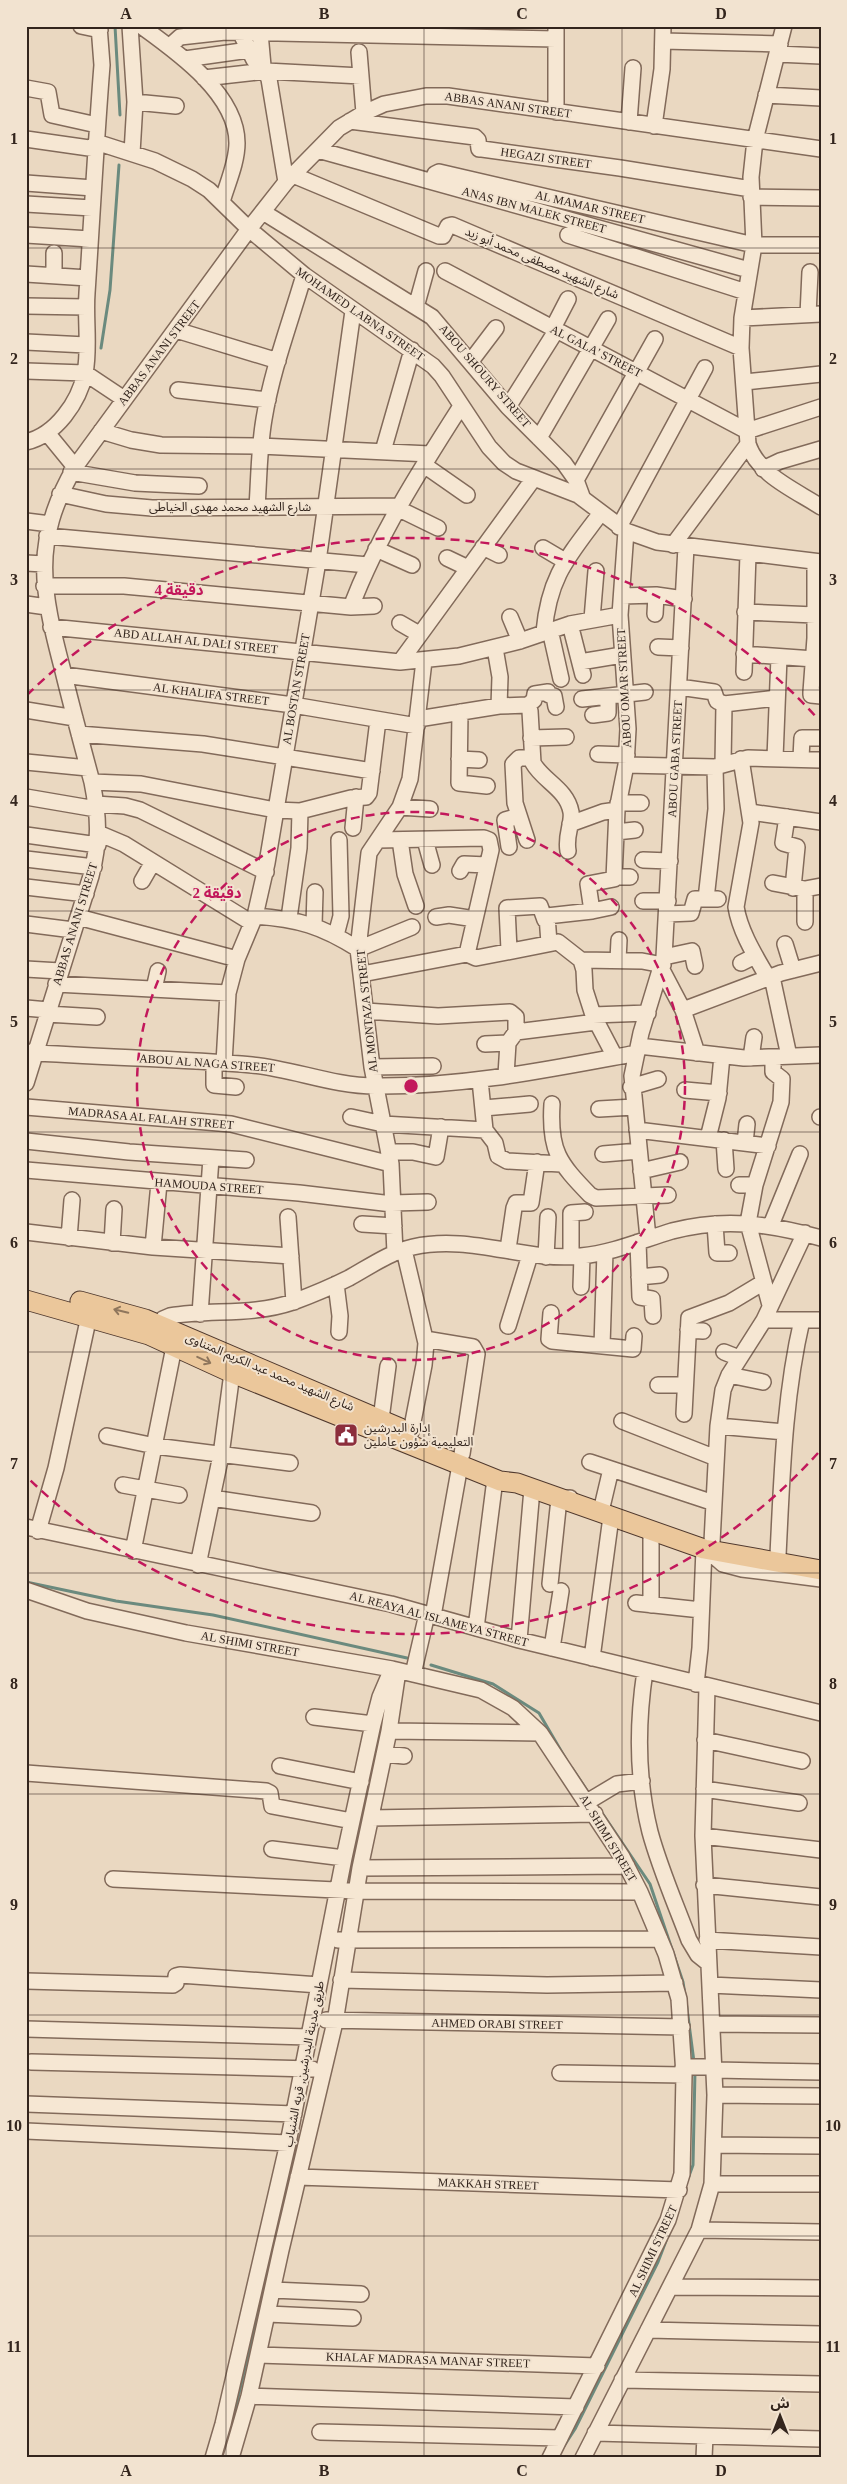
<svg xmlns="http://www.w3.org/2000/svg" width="847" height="2484" font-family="'Times New Roman','Noto Sans Arabic',serif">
  <rect width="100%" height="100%" fill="#ead8c1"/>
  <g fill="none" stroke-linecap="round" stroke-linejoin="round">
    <!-- stream -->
    <path stroke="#6b8a7e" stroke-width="3" d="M115,26L120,115
      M101,348L110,290L119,165
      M26,1582L116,1601L213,1615L407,1658
      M431,1665L493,1684L539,1713L567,1761
      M572,1768L588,1792
      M598,1807L650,1884L683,1982L685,1995
      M686,2001L694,2062
      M689,2176L693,2165L695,2071
      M227,2445L295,2152
      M564,2446L575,2429L658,2262L666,2241"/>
    <!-- minor casing -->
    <g stroke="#826a5a" stroke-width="18">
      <path id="minor" d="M81,26L100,30
        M130,26L135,102L132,153
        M141,26C177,52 237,94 237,143C237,163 227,184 222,202
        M784,26L755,140L751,177L754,245L742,318L741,348L748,444C758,475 795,490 821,507
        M240,32L254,60L263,66L269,79L286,182
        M260,33L263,66
        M663,41L780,44
        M170,46L180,37L225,32L556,39
        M359,52L364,113
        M777,54L821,56
        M185,59L249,50
        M204,78L266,71L361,76
        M26,88L48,92L52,115L97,125
        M766,95L821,98
        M135,102L176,106
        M556,112V26
        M350,121L475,137L478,140L479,149H482L620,168L751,189
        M629,122L633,68
        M654,126L662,69L663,26
        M26,139L96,149
        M96,142L155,161L192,179L209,190L249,229L304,275L433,366L442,376L489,447L504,463L516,471L578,495L626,531L657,542L821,562
        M318,150L749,270
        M293,175L439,236H443L448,226L452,225L741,348
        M433,182L435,174L439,172L754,245H821
        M26,183L93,188
        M751,197L821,198
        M26,204L92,208
        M263,212L432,317L508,407L564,463L576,480L583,499
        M26,235L90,239
        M568,235L746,292
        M445,271L747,431L821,407
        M26,274L88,278
        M54,276V253
        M26,306L86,307
        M416,307L426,271
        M808,315L810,272
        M742,318L821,314
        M553,328L568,299
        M176,330L278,361
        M26,342L86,345
        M471,361L496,328
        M26,371L85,373L124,399
        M745,382L821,374
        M178,390L268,400
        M508,407L556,331
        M101,431L131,440L161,445L260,446L430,454
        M48,434L75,467
        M539,438L608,319
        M26,442C56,435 79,402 85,373C90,348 85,319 87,293C92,217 96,141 102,65L99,26
        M383,451L412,350
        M424,465L467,495
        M763,469L780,461L821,449
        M71,472L135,483L199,486
        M576,480L655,339
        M60,494L106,504L152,508L400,506
        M257,507C259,478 259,448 264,419C272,370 290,323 304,275
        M399,509L438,528
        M26,521L50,524
        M619,527L705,368
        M47,536L368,565
        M673,545L748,444
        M483,547L499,555
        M543,548L565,561
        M376,549L412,565
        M447,558L468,568
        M815,562V638L811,692V695L821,696
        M26,563L44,564
        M44,586H124L351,607L374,606
        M622,596L656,595L684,599
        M26,604L47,607
        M351,607C378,536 420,470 461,406
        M745,612L815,615
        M655,614L656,595
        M510,617L520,641
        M592,619L596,571
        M400,623L419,634
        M570,624L583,675
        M51,627L400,662L459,656L520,641L570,624L620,615
        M550,630L561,679
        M544,632C549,576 568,557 600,514
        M658,647L681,648
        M495,648L500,677L499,706
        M744,654L814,659
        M400,662L534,478
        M580,662L622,655
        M744,672L748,554
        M64,675L293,705L417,726
        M679,687L714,692L717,701L724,704
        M582,699L645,692
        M528,705L534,700L535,694L548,692L549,695L554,696L556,707
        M26,710L75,718
        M460,712L459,783L487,786
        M593,715L608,713V698
        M418,719L499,706L528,705L530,711L533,763C543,781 567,789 571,812C573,823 565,835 568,851
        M79,734L203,744L372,771
        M531,738L566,737
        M598,754L627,755
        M775,758L779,657
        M801,758L802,738H821
        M459,759L479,760
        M741,759L751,823L736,907C740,932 756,957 768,978
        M26,762L88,768
        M723,764L724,704L777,698
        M626,765L715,767L748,758L821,760
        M92,782L141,784L275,810L300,811L351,798L366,797L369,793L378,720
        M26,797L96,809
        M618,803H641
        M96,804L125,806L140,810L266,872
        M400,807L430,809
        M750,812L821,822
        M787,817L783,843L797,847L793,888
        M570,824L603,812L617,810
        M353,828L356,797
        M616,832L635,830
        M98,833L124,844L252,923
        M26,835L98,845
        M378,840L484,838L489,840L491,850L467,954
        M400,840L405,874L416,906
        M425,840L432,865
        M527,840L515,803L513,764L519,758H532
        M509,847L505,820L519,816
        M26,859L94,867
        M643,860L670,861
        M460,871L464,864L487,865
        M614,877H630
        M142,881L153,862
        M773,883L805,889L821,886
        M26,887L86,894
        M706,899L716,809L715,767
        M643,901H668
        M592,911L588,884L614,879L617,810L626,765L628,729L620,615L626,531
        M667,914L691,913L695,899H718
        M255,916C298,919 322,926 358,949L412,927
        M78,917L237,959
        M436,917L449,915L475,919
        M289,918L299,848L300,811
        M805,922V889
        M26,924L73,930
        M314,925L315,892
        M336,935L341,916L339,840
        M549,943L547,916L592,911L611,907
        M785,944L793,970
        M509,950L507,908L540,906L545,920
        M664,957L692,951L695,966
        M581,960L642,961L663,965
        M618,960L619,940
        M741,963L755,956
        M26,969L60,971
        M662,970L683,1010L697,1053
        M362,974L467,954L476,958L558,942L581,960L584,970L585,990L593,1015L615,1057
        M772,977L789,1056
        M56,984L228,993
        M154,989L158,971
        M26,1008L48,1010
        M683,1010L781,973L821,963
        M366,1011L438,1016L510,1012L516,1017V1032L508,1043L506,1075
        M47,1014L97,1017
        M593,1015L648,1013
        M516,1032L596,1022
        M485,1044L508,1043
        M639,1046L744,1058L821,1055
        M26,1052C102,1058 177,1058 252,1065C294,1069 333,1086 375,1086C463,1087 550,1069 637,1053
        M751,1058L754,1037
        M214,1063V1085L236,1087
        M224,1063L228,993L237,959L255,916L267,863L318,561L353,311
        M372,1067L433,1066
        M480,1080L485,1130L495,1143L498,1156L507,1161L561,1164
        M26,1083L91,876C100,841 99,817 92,782C82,745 72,708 63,671C42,591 31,542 75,467L249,229L286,182L339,128L364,113L384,104L426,96H448L821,149
        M631,1087L658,1079
        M685,1090L719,1093
        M552,1104C549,1151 559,1163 590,1195L596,1198L668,1195
        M26,1107L231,1124L391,1164
        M484,1108L530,1104
        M599,1109L634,1107
        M351,1117L383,1124L485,1130
        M820,1117H821
        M637,1130L768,1146
        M708,1138L718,1098L722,1056
        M724,1140L726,1169
        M26,1141L129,1152L246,1160
        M745,1143L747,1124
        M389,1152H413L436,1157L441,1127
        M603,1154L639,1151
        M26,1170L299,1193L392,1204
        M641,1171L680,1162
        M739,1185H755
        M392,1203L428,1202
        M288,1217L294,1302
        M362,1224L394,1226
        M715,1224L717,1253H729
        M771,1225L800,1154
        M26,1232L153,1247L291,1256
        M69,1238L72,1200
        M648,1238L632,1076L641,1033L664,957L686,547
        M638,1242L640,1297L652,1299L653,1316
        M112,1243L114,1209
        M153,1247L159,1183
        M508,1249L514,1208L516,1203H531L537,1162
        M404,1250L426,1343L424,1365L411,1432
        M395,1253L391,1164L372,1067L358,949L369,853L400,807L410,779L424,661
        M571,1256V1213L585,1212
        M546,1257L548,1217
        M639,1277L660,1275
        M336,1284L340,1316L339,1332
        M581,1287L582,1256
        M770,1305L748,1223L755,1185L781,1102L782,1079L773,1072V1058
        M551,1313L549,1339L552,1341L633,1349L634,1336
        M200,1314L211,1158
        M764,1320H821
        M508,1326L530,1255
        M688,1330L703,1331
        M152,1331L163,1319L170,1316C212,1309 252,1316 293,1302C312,1295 331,1287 349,1278C369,1267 390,1252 413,1247C471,1234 524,1262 581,1256C613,1253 642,1240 672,1231C725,1217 770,1224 821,1238
        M425,1339L473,1347L477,1354L462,1454
        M602,1346L605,1252
        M724,1352L739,1358
        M729,1375L763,1382
        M658,1385H685
        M684,1414L689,1318L729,1303L764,1282
        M381,1419L388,1366
        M622,1421L716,1458
        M718,1426L785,1432
        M107,1436L155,1446L290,1463
        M590,1462L714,1503
        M123,1485L179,1495
        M212,1498L312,1513
        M602,1507L611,1469
        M26,1527L391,1604L519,1640L821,1713
        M38,1531L56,1468L89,1316
        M651,1531V1605
        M712,1542L718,1426L723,1390L729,1375L764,1320L805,1233
        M707,1550L723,1564L742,1569L821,1579
        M133,1551L176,1337
        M778,1555C782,1476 784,1397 802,1320
        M198,1565L221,1455L232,1373
        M550,1584L559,1499L570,1498
        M26,1590L87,1611L186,1633L392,1669L481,1690L513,1708L540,1733L622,1857L640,1892L666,1954L679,1999L684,2075L682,2174L668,2220L550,2458
        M636,1603L701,1610
        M433,1616L460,1465
        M476,1628L495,1479
        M519,1640L532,1489
        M552,1648L561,1591
        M592,1658L611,1517
        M645,1671C637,1724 637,1780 650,1832C660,1869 676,1905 689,1940L698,1955L708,1963
        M413,1674L427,1614
        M696,1684L700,1648L704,1549
        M314,1717L373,1724
        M389,1731L540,1733
        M705,1740L802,1761
        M384,1754L404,1756
        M280,1766L361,1782
        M26,1773L266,1791L270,1793L272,1806L352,1821
        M704,1789L799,1803
        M587,1802L617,1784L642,1781
        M371,1818L595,1814
        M703,1836L821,1850
        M272,1849L344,1858
        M360,1868L627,1866
        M113,1879L356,1891L640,1892
        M704,1885L821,1897
        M338,1940L660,1939
        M707,1940L821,1947
        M341,1980L547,1985L675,1983
        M26,1981L173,1985L176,1983V1976L180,1975L319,1985
        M710,1985L821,1990
        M326,2020L682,2027
        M712,2024L821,2025
        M26,2029L309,2037
        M31,2062L312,2069
        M683,2067H714
        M715,2070L821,2072
        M560,2073L684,2075
        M715,2095L821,2096
        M26,2104L294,2114
        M26,2131L288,2143
        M714,2145L821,2146
        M298,2177L679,2190
        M712,2184H821
        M699,2230L821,2232
        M671,2287L821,2288
        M273,2290L361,2294
        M268,2314L353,2318
        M648,2330L821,2334
        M258,2355L597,2366
        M622,2380L821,2384
        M249,2396L576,2407
        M320,2432L560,2438
        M595,2433L821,2439
        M213,2458L223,2424L288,2143L344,1858L373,1724L380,1697L392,1669
        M231,2458L249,2396L281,2250L335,2022L360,1868L389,1731L398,1671
        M583,2458L699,2230L712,2184L715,2095L703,1836L707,1687
        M704,2458L705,2436"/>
    </g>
    <!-- major casing -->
    <g stroke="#50392e" stroke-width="21">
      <path id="major" d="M26,1300L149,1335L232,1373L500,1481L517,1483L704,1549L821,1570
        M80,1301L145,1319L400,1428"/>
    </g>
    <!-- minor -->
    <use href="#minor" stroke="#f6e7d3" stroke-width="15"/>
    <!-- major -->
    <use href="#major" stroke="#ebc79b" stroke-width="19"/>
  </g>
  <!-- one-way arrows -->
  <defs><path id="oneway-shaft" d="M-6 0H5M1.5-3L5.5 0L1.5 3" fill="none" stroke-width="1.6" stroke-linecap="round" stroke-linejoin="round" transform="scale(1.25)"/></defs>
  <g stroke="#8f765c">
    <use href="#oneway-shaft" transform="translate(121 1311) rotate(-166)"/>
    <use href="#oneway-shaft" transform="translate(204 1360) rotate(25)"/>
  </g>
  <!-- grid -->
  <path fill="none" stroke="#33251d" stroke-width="1" stroke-opacity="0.55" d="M226,26V2458M424,26V2458M622,26V2458M26,248H821M26,469H821M26,690H821M26,911H821M26,1132H821M26,1352H821M26,1573H821M26,1794H821M26,2015H821M26,2236H821"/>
  <!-- distance rings -->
  <g fill="none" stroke="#c2185b" stroke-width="2.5" stroke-dasharray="9 6">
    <circle cx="411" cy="1086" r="274"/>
    <path d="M818 1453A548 548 0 0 1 27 1477M27 695A548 548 0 0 1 818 719"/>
  </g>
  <!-- icons -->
  <defs>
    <g id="civic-square" transform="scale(1.25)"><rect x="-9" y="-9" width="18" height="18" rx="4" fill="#8c2e3c" stroke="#f2e3d0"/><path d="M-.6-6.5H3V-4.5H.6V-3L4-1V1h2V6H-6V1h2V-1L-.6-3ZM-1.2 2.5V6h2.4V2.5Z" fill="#fff"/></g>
  </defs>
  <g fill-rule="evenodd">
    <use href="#civic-square" x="346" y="1435"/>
  </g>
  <g text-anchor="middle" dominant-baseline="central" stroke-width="4" stroke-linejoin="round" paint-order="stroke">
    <!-- street labels -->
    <g font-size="12" fill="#33251d" stroke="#f2e3d0">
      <text transform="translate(508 105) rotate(8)">ABBAS ANANI STREET</text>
      <text transform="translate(546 158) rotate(8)">HEGAZI STREET</text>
      <text transform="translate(590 207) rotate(13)">AL MAMAR STREET</text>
      <text transform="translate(534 210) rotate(15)">ANAS IBN MALEK STREET</text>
      <text transform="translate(542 263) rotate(23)">شارع الشهيد مصطفى محمد أبو زيد</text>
      <text transform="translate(360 314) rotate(35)">MOHAMED LABNA STREET</text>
      <text transform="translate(596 351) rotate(27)">AL GALA' STREET</text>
      <text transform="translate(159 353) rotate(-53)">ABBAS ANANI STREET</text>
      <text transform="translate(485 376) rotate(49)">ABOU SHOURY STREET</text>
      <text x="230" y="507">شارع الشهيد محمد مهدى الخياطى</text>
      <text transform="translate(196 641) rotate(6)">ABD ALLAH AL DALI STREET</text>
      <text transform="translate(624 688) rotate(-93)">ABOU OMAR STREET</text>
      <text transform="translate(296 689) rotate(-80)">AL BOSTAN STREET</text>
      <text transform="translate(211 694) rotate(7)">AL KHALIFA STREET</text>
      <text transform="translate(675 759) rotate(-87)">ABOU GABA STREET</text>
      <text transform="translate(75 924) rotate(-73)">ABBAS ANANI STREET</text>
      <text transform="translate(367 1011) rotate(-96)">AL MONTAZA STREET</text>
      <text transform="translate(207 1063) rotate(4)">ABOU AL NAGA STREET</text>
      <text transform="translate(151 1118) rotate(5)">MADRASA AL FALAH STREET</text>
      <text transform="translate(209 1186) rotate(4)">HAMOUDA STREET</text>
      <text transform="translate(270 1372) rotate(23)">شارع الشهيد محمد عبد الكريم المتناوى</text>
      <text transform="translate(439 1619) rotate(15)">AL REAYA AL ISLAMEYA STREET</text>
      <text transform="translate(250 1644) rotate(10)">AL SHIMI STREET</text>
      <text transform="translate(608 1838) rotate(59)">AL SHIMI STREET</text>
      <text transform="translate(497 2024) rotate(1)">AHMED ORABI STREET</text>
      <text transform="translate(304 2064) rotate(-79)">طريق مدينة البدرشين, قريه الشنباب</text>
      <text transform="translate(488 2184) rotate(2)">MAKKAH STREET</text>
      <text transform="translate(653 2251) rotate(-65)">AL SHIMI STREET</text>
      <text transform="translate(428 2360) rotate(2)">KHALAF MADRASA MANAF STREET</text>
    </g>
    <!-- poi labels -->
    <g font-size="12" fill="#33251d" stroke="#f2e3d0" text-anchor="start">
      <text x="364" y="1428">إدارة البدرشين<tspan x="364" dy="14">التعليمية شؤون عاملين</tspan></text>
    </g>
  </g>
  <circle cx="411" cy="1086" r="8" fill="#c2185b" stroke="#f2e3d0" stroke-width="2.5"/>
  <g font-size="15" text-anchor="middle" font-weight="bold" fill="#c2185b" stroke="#f2e3d0" stroke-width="4" stroke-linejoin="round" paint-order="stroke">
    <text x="179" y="595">4 دقيقة</text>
    <text x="217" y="898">2 دقيقة</text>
  </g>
  <!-- border -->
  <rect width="847" height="2484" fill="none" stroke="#f2e3d0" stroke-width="55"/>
  <!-- north arrow -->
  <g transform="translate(780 2416)" stroke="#f2e3d0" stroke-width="4" paint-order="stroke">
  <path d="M0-4L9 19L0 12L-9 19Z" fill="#33251d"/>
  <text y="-8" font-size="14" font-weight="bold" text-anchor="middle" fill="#33251d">ش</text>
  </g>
  <rect x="28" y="28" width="792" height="2428" fill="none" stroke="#33251d" stroke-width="2"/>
  <g font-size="16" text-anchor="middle" font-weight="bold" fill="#33251d">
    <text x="126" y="19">A</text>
    <text x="324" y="19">B</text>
    <text x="522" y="19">C</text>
    <text x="721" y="19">D</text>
    <text x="14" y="144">1</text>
    <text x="833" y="144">1</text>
    <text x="14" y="364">2</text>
    <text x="833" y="364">2</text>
    <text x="14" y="585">3</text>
    <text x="833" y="585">3</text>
    <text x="14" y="806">4</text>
    <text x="833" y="806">4</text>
    <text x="14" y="1027">5</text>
    <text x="833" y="1027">5</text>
    <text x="14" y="1248">6</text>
    <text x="833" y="1248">6</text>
    <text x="14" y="1469">7</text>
    <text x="833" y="1469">7</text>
    <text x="14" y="1689">8</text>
    <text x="833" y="1689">8</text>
    <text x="14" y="1910">9</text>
    <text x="833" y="1910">9</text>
    <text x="14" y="2131">10</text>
    <text x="833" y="2131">10</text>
    <text x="14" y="2352">11</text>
    <text x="833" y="2352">11</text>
    <text x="126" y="2476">A</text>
    <text x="324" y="2476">B</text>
    <text x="522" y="2476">C</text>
    <text x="721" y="2476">D</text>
  </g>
</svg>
